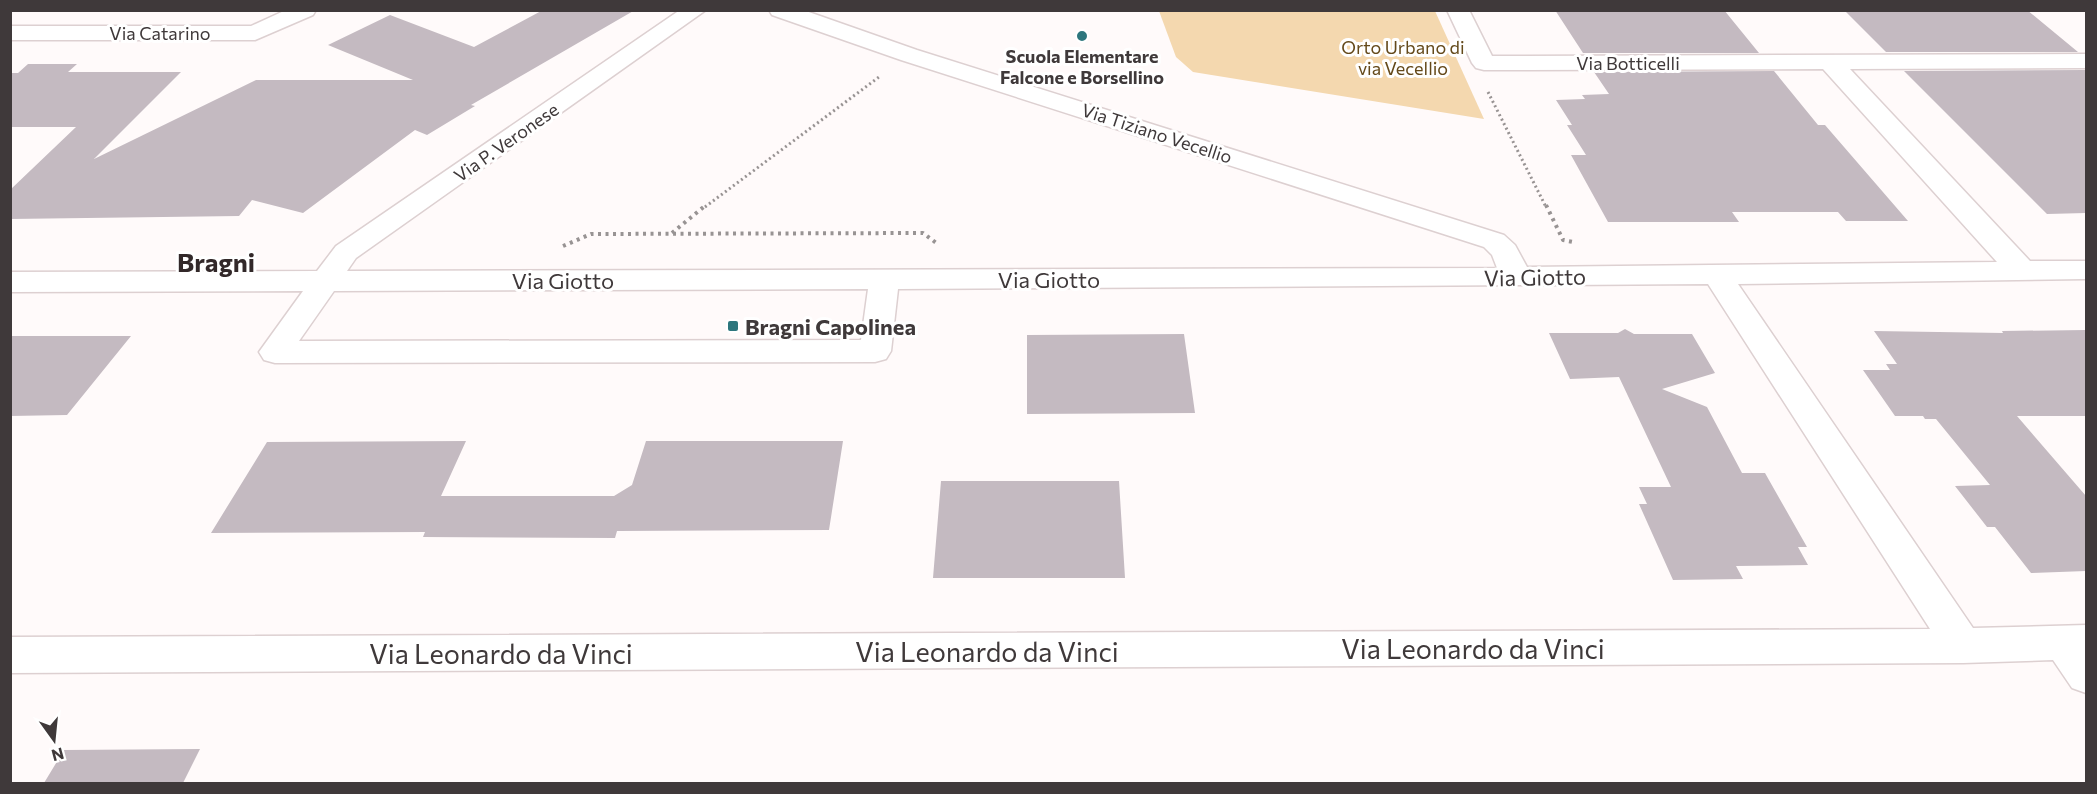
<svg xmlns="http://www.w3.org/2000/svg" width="2097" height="794" font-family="Commissioner,sans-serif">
  <rect width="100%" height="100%" fill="#fffafa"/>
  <!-- green -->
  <path fill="#f4d8af" d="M1159,11H1435L1484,119L1193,72L1176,57Z"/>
  <!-- building -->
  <path fill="#c4bac1" d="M543,10H635L471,105L475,106L427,135L415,130L303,213L252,200L239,216L10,219V190L76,127H10V73H18L28,64H77L68,72H181L94,159L256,80H413L328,45L390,15L474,47Z
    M1555,10H1724L1759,53H1583Z
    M1844,10H2027L2078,52H1886Z
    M2086,70V213L2047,214L1904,71Z
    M1774,71L1818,125H1825L1908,221H1846L1838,212H1732L1739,222H1608L1571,155H1586L1567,125H1572L1556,100L1585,99L1582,95L1609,94L1594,72Z
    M1625,329L1634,334H1692L1715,373L1662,389L1707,407L1742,473H1765L1807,547H1798L1808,565L1736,566L1743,579L1673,580L1639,504H1647L1639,487H1671L1619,377L1570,379L1549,333H1618Z
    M2086,330V416H2017L2086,496V571L2031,573L1995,527H1987L1955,486L1990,485L1936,419H1925L1923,416H1895L1863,370H1890L1886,364H1897L1874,331L2003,333L2002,331Z
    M1184,334L1195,413L1027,414V335Z
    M10,336H131L67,415L10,416Z
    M466,441L441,496H614L632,485L646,441H843L829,530L617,531L615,538L423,537L425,532L211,533L267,442Z
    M941,481H1119L1125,578H933Z
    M200,749L183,783H44L64,750Z"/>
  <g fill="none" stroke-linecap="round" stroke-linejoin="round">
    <!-- minor casing -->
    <g stroke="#ddd0d1" stroke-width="3">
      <path id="minor" d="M286,10H316L313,15L255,40H10V26H251Z
        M680,10H706L356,258L347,271L1497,268L1492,255L1484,247L901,60L772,15L769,10H803L917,50L1504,235L1515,245L1527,267L1997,262L1823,69L1484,70L1476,68L1472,63L1447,10H1469L1492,56L2086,54V68L1850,69L2030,261H2086V279L1738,284L1973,628L2086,625V693L2072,688L2053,660L1963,663L10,673V637L1930,629L1708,284L898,289L891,351L886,359L875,362L275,363L264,360L259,352L303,291L10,292V272L317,271L336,246ZM868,289L861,340L299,341L334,291Z"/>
    </g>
    <!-- path-far1 -->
    <path stroke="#989393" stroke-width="3" stroke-dasharray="2 3" stroke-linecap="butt" d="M1488,92L1546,207
      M705,207L879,77"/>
    <!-- path -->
    <path stroke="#989393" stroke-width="4" stroke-dasharray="3 4.5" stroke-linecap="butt" d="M1546,205L1563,240L1573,242
      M672,233L706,205
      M563,246L591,234L923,233L939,245"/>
    <!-- minor -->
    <use href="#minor" fill="#fff" fill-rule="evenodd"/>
  </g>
  <!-- markers -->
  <g fill="#2d767d" stroke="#fff" stroke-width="2">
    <circle cx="1082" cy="36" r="6"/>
    <rect x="727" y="320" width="12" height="12" rx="3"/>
  </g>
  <g text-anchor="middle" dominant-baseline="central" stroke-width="6" stroke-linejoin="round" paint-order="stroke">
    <!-- far-street labels -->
    <g font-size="18" fill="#3f393a" stroke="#fff">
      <text x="160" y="33">Via Catarino</text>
      <text x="1628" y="63">Via Botticelli</text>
      <text transform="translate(1157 133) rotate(18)">Via Tiziano Vecellio</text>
      <text transform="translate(506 142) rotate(-35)">Via P. Veronese</text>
    </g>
    <!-- far-park labels -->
    <g font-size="18" fill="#64491a" stroke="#fff">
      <text x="1403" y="47">Orto Urbano di<tspan x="1403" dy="21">via Vecellio</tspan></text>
    </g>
    <!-- far-poi labels -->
    <g font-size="18" font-weight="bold" fill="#3f393a" stroke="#fff">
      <text x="1082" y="56">Scuola Elementare<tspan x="1082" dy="21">Falcone e Borsellino</tspan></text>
    </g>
    <!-- street labels -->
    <g font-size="22" fill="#3f393a" stroke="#fff">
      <text transform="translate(1535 277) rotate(-1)">Via Giotto</text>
      <text x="1049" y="279">Via Giotto</text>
      <text x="563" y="280">Via Giotto</text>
    </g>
    <!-- poi labels -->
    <g font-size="22" font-weight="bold" fill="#3f393a" stroke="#fff" text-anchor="start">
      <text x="745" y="326">Bragni Capolinea</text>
    </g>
    <!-- quarter labels -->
    <g font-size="26" font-weight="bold" fill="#322829" stroke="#fff">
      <text x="216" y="261">Bragni</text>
    </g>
    <!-- near-street labels -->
    <g font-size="27" fill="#3f393a" stroke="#fff">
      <text x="1473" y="648">Via Leonardo da Vinci</text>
      <text x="987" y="651">Via Leonardo da Vinci</text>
      <text x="501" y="653">Via Leonardo da Vinci</text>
    </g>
  </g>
  <!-- border -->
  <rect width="2097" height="794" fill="none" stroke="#3f393a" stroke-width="24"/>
  <!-- north arrow -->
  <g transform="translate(54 740) rotate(165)" stroke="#ffffff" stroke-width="4.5" paint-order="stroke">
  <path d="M0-4.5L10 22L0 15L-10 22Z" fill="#3f393a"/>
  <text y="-9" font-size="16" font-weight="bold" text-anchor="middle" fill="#3f393a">N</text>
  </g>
</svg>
